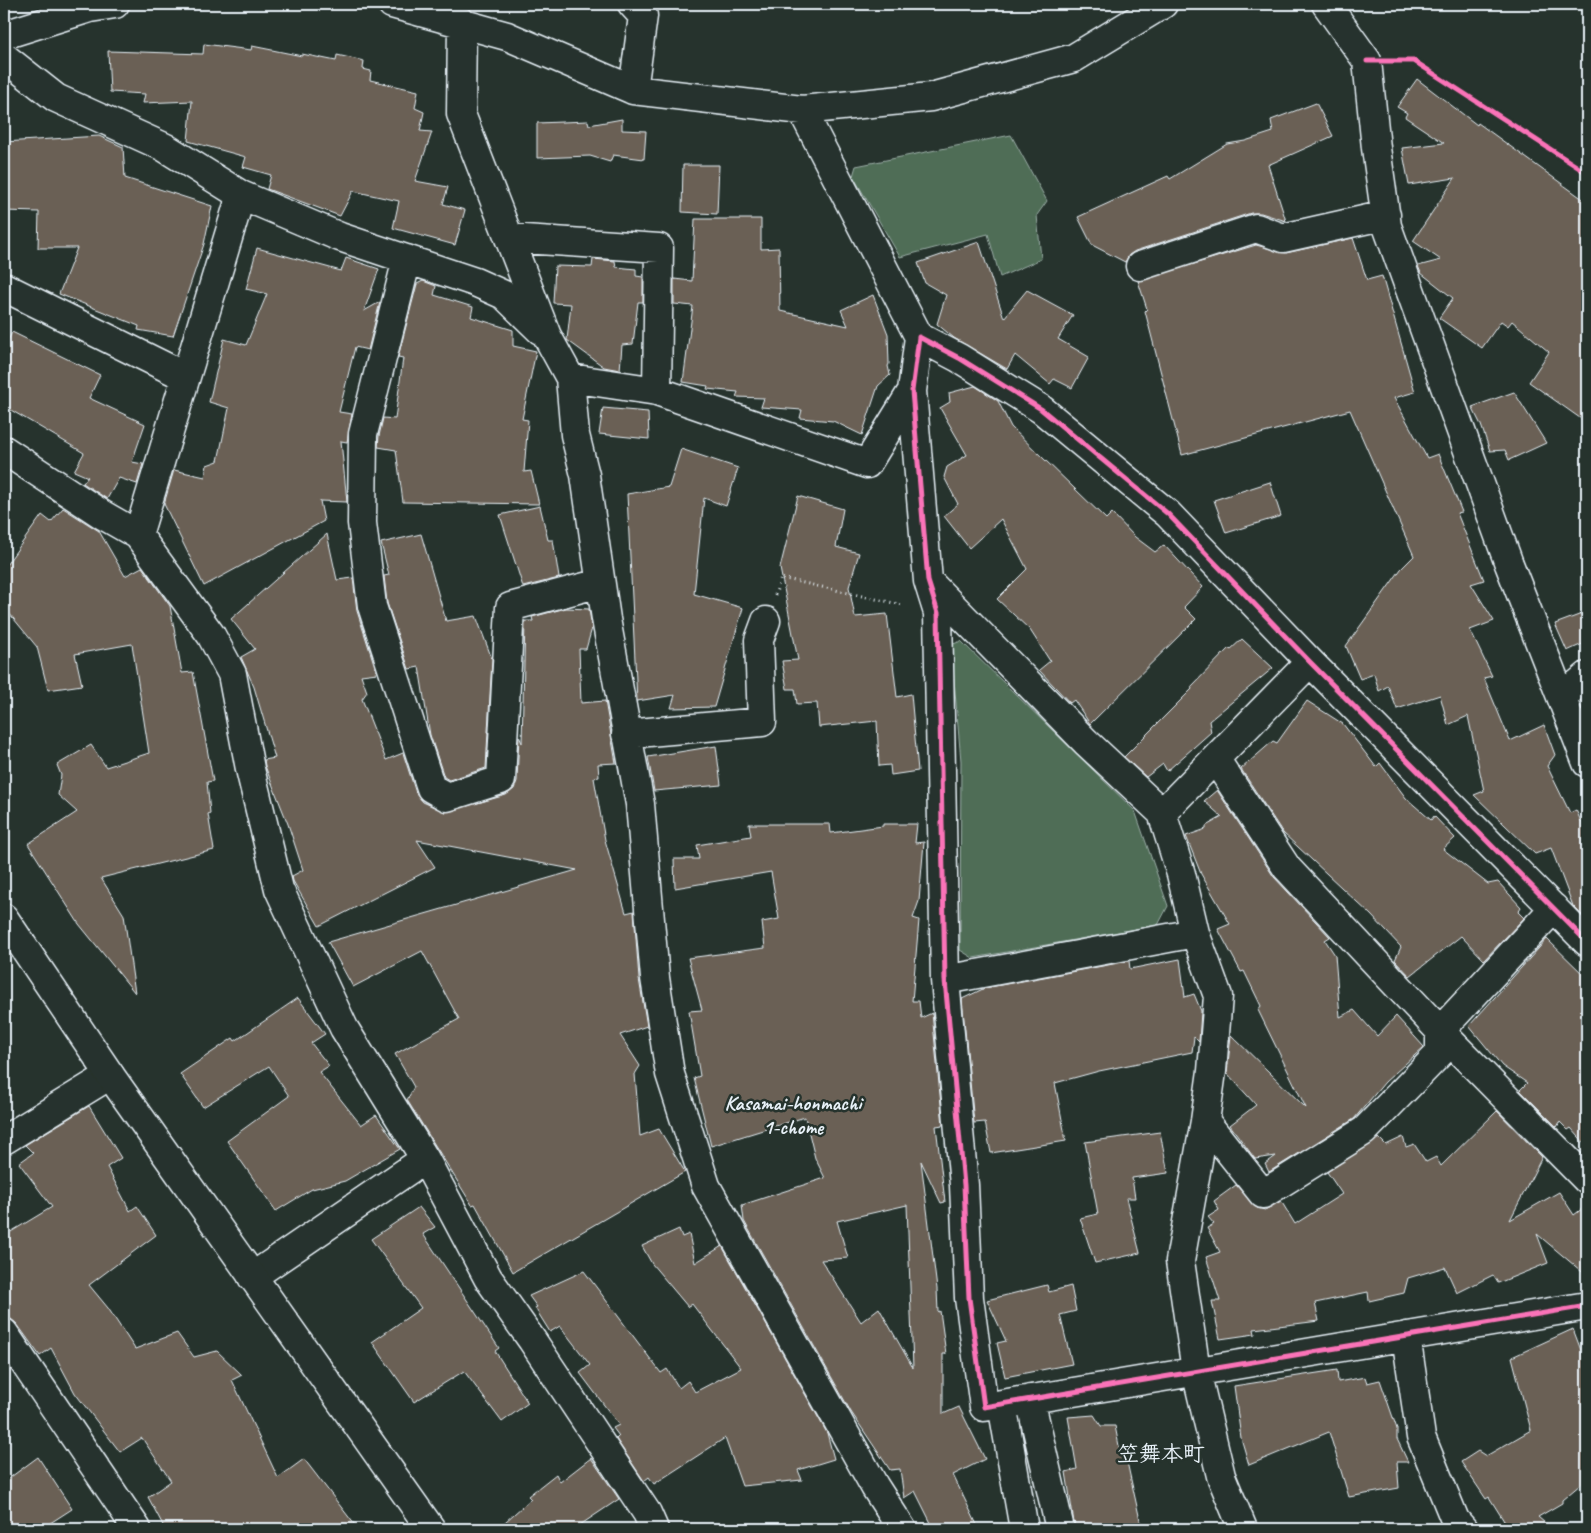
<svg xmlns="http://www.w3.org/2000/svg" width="1591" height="1533" font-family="Caveat,'Klee One',sans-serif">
  <rect width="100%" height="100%" fill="#26332d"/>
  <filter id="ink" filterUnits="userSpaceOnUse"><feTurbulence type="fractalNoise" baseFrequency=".02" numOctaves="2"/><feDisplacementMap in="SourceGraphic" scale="10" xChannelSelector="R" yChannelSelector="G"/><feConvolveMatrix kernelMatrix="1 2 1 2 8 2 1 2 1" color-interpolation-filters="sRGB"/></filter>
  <g filter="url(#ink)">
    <!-- green -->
    <path fill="#4f6d57" stroke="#9cafa8" d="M1011,135L1047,201L1037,215L1041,259L1000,277L988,234L900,257L853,176L856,166Z
      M961,641L1135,811L1168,906L1158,925L973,958L960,950L961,761L951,645Z"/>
    <!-- building -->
    <path fill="#6b6154" stroke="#e8f1f8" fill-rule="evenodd" d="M204,44L251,50L252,46L302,56V54L336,61L337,55L364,61L363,69L371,71L370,80L418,91L415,108L424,112L420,131L432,132L415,181L448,187L443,204L465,210L455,245L393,228L399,201L353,191L340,216L267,189L271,175L243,167L246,157L188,141L192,101L143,103L145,94L110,92L108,51L203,54Z
      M1417,79L1477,125L1478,123L1587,202V423L1529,382L1549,352L1512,321L1508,326L1501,321L1482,348L1439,318L1453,298L1421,273L1418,266L1441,260L1413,241L1455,178L1409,185L1402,148L1444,143L1405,117L1407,113L1397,107Z
      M1316,103L1333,136L1268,165L1286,221L1261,213H1251L1135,251L1129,255L1125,262L1092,245L1078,217L1168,176L1170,179L1227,144L1245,141L1273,132L1271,120Z
      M622,119V130L646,131L644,159L613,155L610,162L590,156L537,158V123L588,121L589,125Z
      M99,136L123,147L125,178L212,206L204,244L173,336L138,330L139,326L59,294L77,248H38L39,212L4,211V142Z
      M683,165H719L717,214L682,212Z
      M695,219H761V249L779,248L780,311L848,326L841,310L873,295L888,334L889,364L888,366L890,375L878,386L862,435L833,421L800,418L802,410L761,407L764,398L736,397L738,392L707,389L708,386L683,382L693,306L674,304V279L692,281Z
      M1353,238L1367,280L1382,276L1415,392L1394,398L1427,458L1438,454L1462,512L1457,513L1484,580L1471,584L1494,621L1470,630L1492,676L1484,678L1510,741L1544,725L1555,755L1547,766L1570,813L1576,810L1587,835V920L1573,906L1551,848L1535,854L1474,795L1484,791L1468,716L1448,725L1440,695L1397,709L1388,686L1379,691L1374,674L1360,679L1346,646L1401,569L1414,556L1350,410L1182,455L1145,311L1147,309L1138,281L1256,245L1286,253Z
      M979,242L1004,318L1027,290L1073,315L1058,339L1089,357L1072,388L1054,379L1050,384L1015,355L1007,369L954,338L937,324L946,295L925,283L918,263Z
      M257,248L341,271L346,258L379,269L364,311L380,302L368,350L355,347L339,412L352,414L347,442L341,441L347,502L320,501L324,521L204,586L164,504L174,470L205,477L207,465L218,461L229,408L209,402L224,339L246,345L267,294L246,289Z
      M593,259L615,261L616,267L636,269V276L643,277V302H638L633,344L622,345L620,370L604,367L567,340L571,304L553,303L555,266L592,267Z
      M423,281L436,286L434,295L473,307L471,317L513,330V346L536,351L522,419L528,420L524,472L531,471L539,504L403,502L396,450L378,447L379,436L383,418L395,419L403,358L398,357L417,284Z
      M12,332L100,375L89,398L145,424L132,462L143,464L137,484L119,478L107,499L83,483L88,477L74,471L84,453L4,406V349Z
      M975,386L998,401L1011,427L1106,519L1112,513L1135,537L1155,552L1164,545L1203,587L1184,607L1196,619L1090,724L1074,700L1070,703L1039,670L1050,661L1030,630L997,599L1027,569L1001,519L969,548L944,516L958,504L944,477L947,467L967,455L940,408L950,402L949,393Z
      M1514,392L1546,443L1509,460L1505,450L1490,451L1481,425L1472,407Z
      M603,408L648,412L649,439L599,434Z
      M681,449L738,468L726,506L704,498L694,594L743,608L714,707L671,708L675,695L637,701L627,494L669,487Z
      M1270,482L1281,516L1226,533L1214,500Z
      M798,496L843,509L836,547L859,553L849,587L855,617L887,614L897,697L911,694L918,771L891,775L890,765L879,766L877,721L819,727L817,703L797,704L795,689H787L782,661L798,660L780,568Z
      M540,506L548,540H553L559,578L523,587L500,515Z
      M63,508L99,531L125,576L142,567L170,606L182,673L193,672L213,781L207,782L210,813L208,814L214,850L101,878L124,915L135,993L79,924L28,844L77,812L58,795L61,775L57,765L91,745L106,767L149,753L132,644L75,654L82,685L48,690L37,647L4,607V568L42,515L51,522Z
      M327,534L337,580L353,578L357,611L377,673L361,675L367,692L362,699L386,760L403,753L416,793L423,802L445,812L506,795L514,789L517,781L519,736L522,743L525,621H533L532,617L566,608L589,609L592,628L586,649H579L581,703L605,701L616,763L598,764L599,777L594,778L605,840L626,913L634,911L639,979L647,1026L620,1035L640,1066L635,1074L640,1136L659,1129L685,1172L513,1272L475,1204L472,1205L407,1100L414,1087L395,1054L459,1019L422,951L353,987L328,942L577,870L417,840L435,867L319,926L293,881L292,876L303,870L288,824L265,766L264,760L275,758L254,687L241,657L255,649L231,619Z
      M421,534L446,621L476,616L492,659L486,768L449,780L444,777L430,735L419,667L409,669L387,603L384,576L389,575L381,543Z
      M1587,612V642L1567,651L1555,624Z
      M1242,639L1273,668L1209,721L1211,732L1167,771L1163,764L1146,777L1124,757L1192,689L1191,687L1229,648L1230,650Z
      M1307,701L1343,724L1376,767L1380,763L1406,798L1431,820L1434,816L1455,838L1443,849L1488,884L1498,882L1521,907L1518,912L1524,918L1484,960L1461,936L1410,976L1395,960L1401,947L1371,915L1283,833L1241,769L1273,741L1277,743Z
      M716,746L721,785L654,791L648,757Z
      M1217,790L1274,877L1330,937L1325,940L1335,955L1340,1017L1354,1010L1377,1036L1396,1016L1424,1047L1385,1082L1354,1119L1269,1172L1265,1164L1276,1156L1255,1159L1230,1125L1256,1105L1227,1073L1231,1035L1306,1108L1258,1010L1261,1006L1244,971L1241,972L1218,929L1230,924L1201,874L1186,836L1206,829V826L1222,817L1204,801Z
      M749,824H830L831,833L883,826V824H917L915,843L924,842L919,901L913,918L919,920L912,1001H919L921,1018L932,1013L943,1125L936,1126L945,1202L941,1203L921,1161L937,1289L938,1312L940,1311L946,1354H943V1414L959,1407L985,1459L953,1475L979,1529H934L915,1491L904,1498L900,1469L890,1470L851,1412L744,1221L742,1205L825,1178L815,1158L805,1117L711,1146L694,1078L700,1076L689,1011L702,1010L688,958L765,948L762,922L779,919L771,872L675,888L674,859H699L697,845L751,836ZM907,1205L913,1368L879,1308L861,1322L821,1260L848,1258L837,1221Z
      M1547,939L1587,978V1146L1571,1128L1568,1130L1560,1122L1557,1127L1520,1090L1527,1083L1502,1066L1469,1026Z
      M1180,959L1185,997L1194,994L1201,1011L1199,1042L1194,1037L1192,1052L1099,1071L1055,1083L1066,1141L991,1153L985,1122L974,1123L962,999L985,988L1129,961L1130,969Z
      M298,998L325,1034L311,1043L329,1066L319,1072L361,1125L376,1115L400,1149L345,1181L312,1189L276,1211L227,1141L289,1096L269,1066L203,1107L180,1074L233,1038L235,1041Z
      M89,1106L121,1158L107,1167L130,1211L137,1206L156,1235L89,1285L108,1308L135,1349L177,1333L194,1357L217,1351L242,1375L232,1380L278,1478L304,1459L358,1529H165L148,1497L171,1481L142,1438L120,1452L75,1393L51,1348L40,1356L17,1324L11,1319L4,1318V1236L52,1207L19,1163L33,1153L25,1145Z
      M1497,1111L1542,1157L1510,1220L1559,1192L1574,1215L1587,1205V1276L1537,1234L1548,1263L1498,1283L1493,1275L1457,1293L1445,1267L1408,1278L1404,1293L1369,1301L1368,1292L1315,1303L1319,1321L1254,1329L1255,1334L1220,1339L1212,1301H1220L1206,1257L1220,1252L1207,1228L1214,1224L1208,1217L1219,1210L1214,1201L1236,1185L1257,1208L1265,1210L1281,1201L1295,1224L1342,1194L1327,1172L1379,1138L1386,1145L1403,1137L1406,1147L1414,1144L1426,1162L1436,1157L1441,1166Z
      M1160,1132L1168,1173L1132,1178L1135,1198H1126L1140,1253L1095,1263L1080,1218L1098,1214L1085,1142Z
      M419,1207L435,1227L423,1234L499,1348L495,1351L528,1403L502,1422L464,1371L414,1402L372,1342L421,1308L371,1239Z
      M679,1229L682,1237L689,1234L695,1263L722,1246L827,1433L834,1459L798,1470L802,1480L742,1486L725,1438L654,1484L649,1477L644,1481L616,1439L619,1436L613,1428L619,1425L580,1373L590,1365L560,1326L550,1332L535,1308L537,1307L529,1296L584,1271L661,1373L667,1369L679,1388L688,1381L695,1392L741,1368L692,1304L688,1307L652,1264L642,1246Z
      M1047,1285L1049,1292L1071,1286L1076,1311L1060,1315L1072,1364L1005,1377L997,1343L1006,1341L987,1300Z
      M1573,1329L1587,1366V1479L1562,1500V1503L1538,1517L1552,1529H1509L1489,1497L1486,1499L1461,1462L1478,1451L1486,1456L1531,1430L1512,1357Z
      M1337,1370L1338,1382L1365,1377L1367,1383L1380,1380L1397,1429V1439L1408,1462H1397L1399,1488L1349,1497L1329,1432L1249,1465L1241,1438L1234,1386Z
      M1094,1415L1101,1426H1115L1121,1456L1125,1453L1142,1529H1075L1066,1472L1077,1469L1068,1417Z
      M38,1457L72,1509L41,1529H4V1482Z
      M591,1458L619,1499L574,1529H497L531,1499L528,1496L556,1474L560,1482Z"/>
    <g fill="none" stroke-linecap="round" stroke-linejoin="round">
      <!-- street casing -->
      <g stroke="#e8f1f8" stroke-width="31">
        <path id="street" d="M392,4L507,36L633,90L802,110L931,97L1074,58L1163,4
          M632,4L643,16L633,90
          M1326,4L1367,61L1376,148L1387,226L1509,564L1587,763
          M462,22L461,114L547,336L570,378L575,435L585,475L606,619L640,804L655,978L670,1074L706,1186L875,1487L902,1529
          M4,35L90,8L115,4
          M4,57L56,98L164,147L241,195L340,237L475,282L504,295L540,330
          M802,110L919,337
          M509,238L659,248L657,391
          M407,259L363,434L362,523L372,606L431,788L447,797L501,780L510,607L600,583
          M1140,266L1256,228L1283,238L1386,215
          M4,287L186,377
          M570,378L657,391L867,464L912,391
          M4,450L103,515L138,535L211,635L232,674L250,769L279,889L344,1028L425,1159L488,1278L532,1340L647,1513L654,1529
          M138,535L241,195
          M931,584L1086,742L1162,813L1181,874L1195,933L1218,996L1212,1071L1205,1121L1180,1261L1196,1371L1221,1476L1243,1529
          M1562,697L1587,676
          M626,734L762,722L759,640L766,621
          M1216,760L1287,868L1440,1031L1587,1180
          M1162,813L1310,662
          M1587,942L1310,662L1168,514L1041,409L959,358L919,337L912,391L928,581L938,613L945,980L964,1185L969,1298L984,1407L1587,1306
          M945,980L1195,933
          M1205,1121L1263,1194L1364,1131L1440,1053V1031L1554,908
          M4,1140L110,1075
          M252,1277L425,1159
          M4,1333L137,1529
          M1406,1336L1421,1437L1455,1520L1463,1529
          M1030,1399L1060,1529
          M1002,1404L1024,1529"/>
      </g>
      <!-- secondary casing -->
      <g stroke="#e8f1f8" stroke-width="31">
        <path id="secondary" d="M4,918L110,1075L431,1529"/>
      </g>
      <!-- path -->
      <path stroke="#e8f1f8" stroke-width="3" stroke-dasharray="1 4" stroke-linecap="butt" d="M1398,61H1414L1587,173
        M775,595L781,578L903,605"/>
      <!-- street -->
      <use href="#street" stroke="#26332d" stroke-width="28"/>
      <!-- secondary -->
      <use href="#secondary" stroke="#26332d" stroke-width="28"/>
      <!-- cycleway casing -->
      <g stroke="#26332d" stroke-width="8">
        <path id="cycleway" d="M1367,61H1414L1587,173
          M1587,942L1310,662L1168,514L1041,409L959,358L919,337L912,391L928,581L938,613L945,980L964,1185L969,1298L984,1407L1587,1306"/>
      </g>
      <!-- cycleway -->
      <use href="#cycleway" stroke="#fb73b8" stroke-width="5"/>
    </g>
  </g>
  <g text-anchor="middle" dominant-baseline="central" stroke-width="5" stroke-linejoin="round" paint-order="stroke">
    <!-- neighbourhood labels -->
    <g font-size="21" font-weight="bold" fill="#e8f1f8" stroke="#26332d">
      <text x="793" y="1103">Kasamai-honmachi<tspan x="793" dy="24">1-chome</tspan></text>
    </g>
    <!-- quarter labels -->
    <g font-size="22" font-weight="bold" fill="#e8f1f8" stroke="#26332d">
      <text x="1161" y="1454">笠舞本町</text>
    </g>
  </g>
  <!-- margin -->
  <rect width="1591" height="1533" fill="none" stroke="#26332d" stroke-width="20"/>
  <rect x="10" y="10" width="1571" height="1513" fill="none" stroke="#e8f1f8" stroke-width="2" filter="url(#ink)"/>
</svg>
